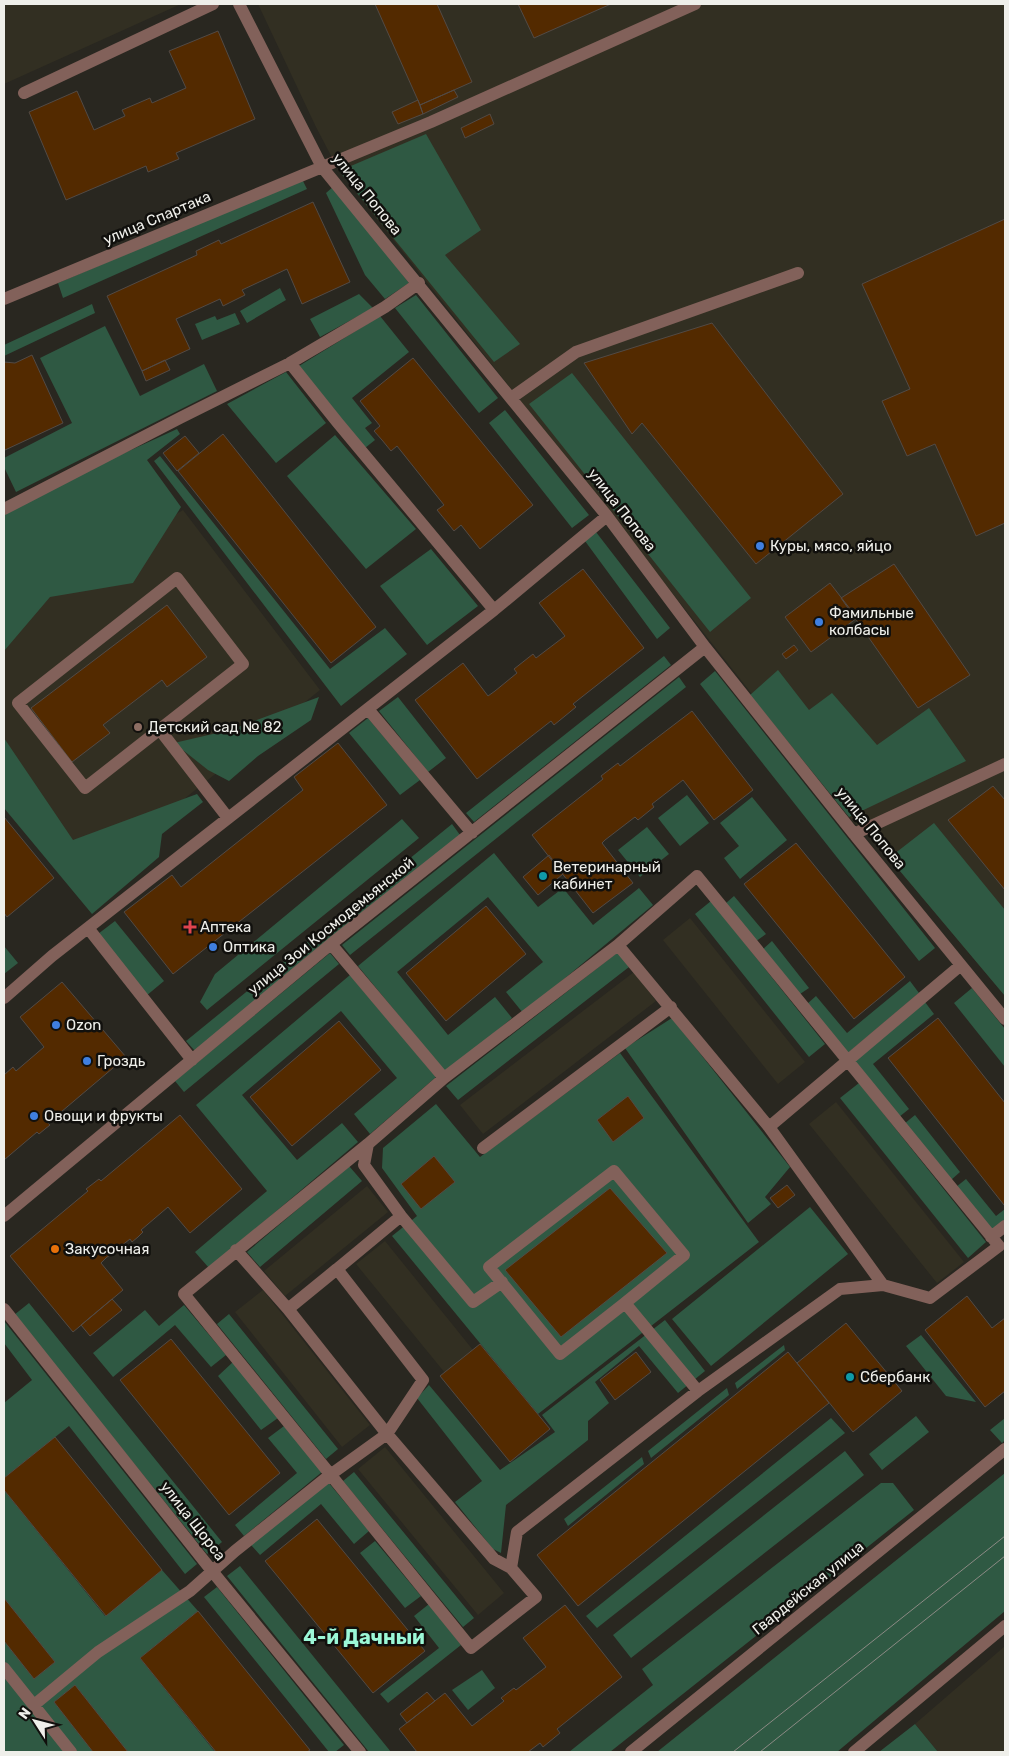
<svg xmlns="http://www.w3.org/2000/svg" width="1009" height="1756" font-family="Rubik,sans-serif">
  <rect width="100%" height="100%" fill="#292720"/>
  <!-- built -->
  <path fill="#322f22" d="M4,4H181L4,84Z
    M258,4H1005V996L889,858L849,817L339,171L316,127Z
    M183,510L320,690L88,876L4,765V578L110,554Z
    M690,918L805,1062L778,1084L663,940Z
    M634,972L656,1001L483,1134L460,1105Z
    M836,1102L964,1262L937,1283L809,1124Z
    M367,1186L388,1212L285,1296L264,1271Z
    M385,1241L473,1350L445,1373L356,1264Z
    M263,1290L370,1425L342,1447L235,1312Z
    M385,1447L504,1593L478,1615L358,1469Z
    M1005,1646V1752H938L915,1724Z"/>
  <!-- green -->
  <path fill="#2f5943" d="M426,134L481,230L445,255L520,344L494,362L339,171Z
    M302,179L307,189L63,298L58,283Z
    M334,186L409,283L385,299L365,275L326,193Z
    M280,288L286,300L247,323L240,311Z
    M359,294L373,308L320,337L310,319Z
    M416,295L498,398L479,413L395,308Z
    M92,304L95,313L4,356V345Z
    M235,313L240,324L202,340L195,324L215,316L217,320Z
    M380,316L409,352L352,398L372,423L365,428L375,440L365,448L299,366Z
    M105,326L140,396L204,364L217,391L16,492L4,467V458L72,423L40,358Z
    M286,372L326,423L276,463L227,404Z
    M572,373L751,598L710,632L529,404Z
    M505,410L589,515L572,528L489,423Z
    M177,429L180,434L147,460L181,507L133,583L50,597L4,651V508Z
    M335,435L416,529L366,569L287,476Z
    M160,456L330,669L385,628L407,654L341,706L154,461Z
    M596,532L670,628L657,639L585,541Z
    M431,549L478,606L427,645L380,586Z
    M664,656L671,665L474,822L466,813Z
    M778,670L809,710L832,693L877,745L929,708L966,761L849,817L750,695Z
    M715,671L935,948L919,961L700,684Z
    M679,677L686,687L350,955L342,945Z
    M319,697L311,720L258,756L229,781L208,770L174,743L230,730Z
    M398,697L446,758L428,772L379,711Z
    M368,718L420,780L400,795L349,733Z
    M4,738L73,840L197,794L203,802L162,834L159,857L92,914L4,808Z
    M687,795L709,823L680,846L658,818Z
    M752,797L787,840L740,879L724,858L739,846L720,823Z
    M402,819L419,838L207,1010L200,1002L215,974Z
    M934,823L1005,910V996L889,858Z
    M452,824L460,835L195,1051L186,1041Z
    M647,827L669,854L640,877L618,850Z
    M494,853L538,907L563,888L593,925L639,888L653,905L523,1013L506,992L543,962L488,897L397,972L448,1035L495,997L512,1018L446,1073L358,966Z
    M734,896L766,934L755,942L725,904Z
    M711,901L825,1044L809,1057L695,914Z
    M115,921L164,981L146,996L98,934Z
    M772,941L809,988L800,994L762,950Z
    M4,946L18,963L4,974Z
    M618,952L629,967L458,1100L446,1086Z
    M330,953L339,964L184,1092L175,1081Z
    M350,975L436,1077L370,1134L354,1114L397,1078L341,1011L242,1095L297,1160L342,1123L358,1142L209,1268L195,1252L267,1191L196,1105Z
    M910,981L919,993L848,1053L807,1004L816,996L847,1033Z
    M972,988L1005,1029V1067L954,1003Z
    M925,1002L934,1014L873,1064L909,1109L899,1117L853,1061Z
    M672,1018L790,1167L765,1197L771,1204L748,1223L625,1048Z
    M620,1053L759,1242L538,1414L392,1236L417,1216L382,1168L383,1148L436,1104L480,1157Z
    M859,1083L986,1242L968,1258L840,1098Z
    M915,1115L960,1172L951,1180L904,1124Z
    M349,1166L362,1181L260,1267L247,1252Z
    M966,1179L996,1216L1005,1209V1222L992,1232L956,1187Z
    M810,1207L848,1254L711,1366L672,1319Z
    M29,1303L222,1542L207,1554L14,1315Z
    M184,1305L226,1355L211,1367L175,1325L113,1377L93,1353L145,1310L159,1326Z
    M229,1314L338,1449L326,1459L217,1324Z
    M665,1320L705,1371L678,1393L639,1346L595,1382L609,1403L588,1421V1440L506,1505L501,1553L493,1549L455,1502L482,1481L417,1398L429,1385L500,1470L555,1432L542,1415Z
    M4,1321L197,1564L185,1574L69,1426L4,1478V1403L32,1380L4,1343Z
    M921,1335L976,1402L946,1396L906,1346Z
    M784,1345L785,1350L737,1389L735,1383Z
    M233,1362L278,1418L261,1430L218,1376Z
    M727,1388L729,1395L651,1458L648,1451Z
    M916,1416L929,1432L882,1470L869,1454Z
    M831,1418L845,1433L597,1628L586,1616Z
    M1005,1418V1440L1002,1443L990,1430Z
    M284,1426L322,1472L244,1536L235,1525L297,1473L268,1438Z
    M845,1451L864,1475L631,1658L613,1635Z
    M642,1457L644,1464L568,1526L564,1519Z
    M354,1472L474,1618L463,1627L343,1481Z
    M1005,1473V1611L837,1752H657Z
    M328,1482L369,1531L354,1544L321,1504L260,1555L251,1545Z
    M881,1483H893L914,1510L610,1752H569L653,1685L642,1669Z
    M4,1490L105,1616L162,1570L198,1611L140,1658L215,1752H128L75,1685L54,1702L93,1752H4V1641L34,1679L55,1662L4,1598Z
    M375,1541L421,1596L405,1608L360,1553Z
    M240,1566L391,1752H369L227,1576Z
    M217,1587L344,1745L335,1752H329L204,1597Z
    M429,1604L461,1645L388,1703L380,1694L439,1648L414,1616Z
    M482,1670L495,1688L468,1710L452,1690Z
    M915,1724L938,1752H879Z"/>
  <!-- building -->
  <path fill="#532a00" stroke="#524a45" d="M375,4H437L472,82L420,105Z
    M518,4H611L534,38Z
    M218,31L255,119L176,153L179,159L148,172L146,166L66,200L29,112L77,91L94,130L125,116L122,110L150,98L152,103L186,88L169,51Z
    M454,90L458,97L423,114L420,105Z
    M418,100L423,114L398,124L392,112Z
    M490,114L494,124L465,138L461,128Z
    M313,202L350,282L302,304L287,269L242,290L245,295L223,306L220,299L176,319L190,349L142,371L107,296L197,255L196,251L219,240L221,244Z
    M1005,219V523L976,536L935,444L907,456L882,401L910,389L862,284Z
    M712,323L843,494L756,564L642,423L632,434L584,363Z
    M32,355L63,423L5,450L4,447V362L15,363Z
    M413,358L533,505L480,549L461,525L454,531L446,521L437,510L444,505L397,446L391,451L382,440L374,431L380,426L360,401Z
    M165,360L170,370L146,381L142,371Z
    M223,434L376,627L331,663L178,471Z
    M185,436L199,453L177,471L163,453Z
    M894,564L970,675L918,708L841,598Z
    M583,569L644,648L573,704L576,707L554,725L551,721L477,779L415,700L463,663L488,696L495,691L517,673L514,669L533,654L536,658L565,636L539,603Z
    M830,583L857,618L811,652L785,617Z
    M167,605L207,657L167,687L162,680L103,725L110,733L72,762L31,708Z
    M794,645L798,650L786,659L782,654Z
    M692,711L753,790L714,820L683,780L652,804L654,807L638,820L635,817L605,840L602,843L633,883L593,913L532,835L603,779L601,776L618,763L620,766Z
    M338,743L387,805L173,974L124,912L172,875L181,887L244,837L303,790L294,777Z
    M993,786L1005,800V890L948,820Z
    M4,817L54,878L7,917L4,913Z
    M796,843L905,977L854,1019L744,884Z
    M549,855L563,874L538,895L523,877Z
    M486,906L526,954L446,1021L406,973Z
    M62,982L126,1057L48,1123L50,1125L45,1129L39,1134L37,1132L4,1160V1075L13,1067L16,1071L44,1047L20,1017Z
    M938,1018L1005,1103V1204L1004,1205L888,1058Z
    M339,1021L381,1070L292,1146L250,1097Z
    M628,1096L644,1118L613,1142L597,1120Z
    M180,1115L242,1189L190,1233L168,1207L141,1230L143,1232L138,1237L132,1242L130,1239L106,1258L101,1263L123,1290L73,1332L10,1256L88,1191L86,1189L99,1179L101,1181Z
    M434,1156L455,1182L421,1209L401,1184Z
    M787,1185L795,1195L778,1208L770,1198Z
    M610,1188L667,1253L561,1337L505,1270Z
    M967,1296L992,1328L1005,1318V1391L985,1407L925,1330Z
    M112,1299L122,1310L90,1336L81,1325Z
    M846,1323L902,1391L853,1432L797,1363Z
    M171,1339L280,1473L229,1515L120,1380Z
    M480,1344L550,1429L510,1462L440,1376Z
    M636,1352L651,1372L615,1400L600,1380Z
    M788,1352L829,1403L578,1606L537,1555Z
    M55,1437L162,1570L106,1616L4,1490V1478Z
    M317,1519L425,1651L373,1693L265,1561Z
    M4,1598L55,1662L34,1679L4,1641Z
    M565,1605L622,1677L557,1729L560,1733L543,1747L540,1743L528,1752H417L399,1729L445,1693L472,1726L504,1701L501,1698L514,1688L516,1690L546,1667L523,1638Z
    M198,1611L310,1750L307,1752H216L140,1658Z
    M75,1685L128,1752H93L54,1702Z
    M427,1692L435,1701L407,1723L400,1714Z"/>
  <g fill="none" stroke-linecap="round" stroke-linejoin="round">
    <!-- minor -->
    <path stroke="#82615a" stroke-width="12" d="M239,4L322,167L607,516L705,647L854,834L1005,1019
      M24,93L213,4
      M4,299L431,122L695,4
      M290,363L385,307L419,283
      M511,398L576,352L798,273
      M4,509L180,418L290,363L338,423L494,610L52,956L4,998
      M177,578L243,664L85,788L18,703Z
      M494,610L607,516
      M368,709L472,833
      M160,730L228,818
      M854,834L1005,764
      M697,876L999,1246L930,1298L883,1285L840,1289L698,1391L517,1532L511,1568L536,1597L471,1648L184,1294L368,1144L444,1078L618,945Z
      M88,928L192,1060
      M331,944L444,1078
      M618,945L769,1127L883,1285
      M769,1127L961,965
      M483,1148L671,1007
      M4,1216L331,944L705,647
      M401,1216L473,1302L502,1282
      M991,1237L1005,1226
      M236,1250L288,1309L387,1434L423,1380L337,1269L288,1309
      M337,1269L401,1216L364,1165L368,1144
      M625,1303L684,1255L614,1171L489,1267L560,1354L625,1303L698,1391
      M4,1309L212,1571L360,1752
      M4,1668L71,1752
      M34,1705L98,1652L190,1591L235,1551L330,1475L387,1434L494,1559L511,1568
      M631,1752L1005,1449
      M854,1752L1005,1626"/>
    <!-- tram -->
    <path stroke="#8b8a84" stroke-width="1" d="M733,1752L1005,1536
      M760,1752L1005,1556"/>
  </g>
  <!-- markers -->
  <g fill="#3f7fe0" stroke="#11100d" stroke-width="2">
    <circle cx="760" cy="546" r="5"/>
    <circle cx="819" cy="622" r="5"/>
    <circle cx="213" cy="947" r="5"/>
    <circle cx="56" cy="1025" r="5"/>
    <circle cx="87" cy="1061" r="5"/>
    <circle cx="34" cy="1116" r="5"/>
  </g>
  <circle fill="#8d6e63" stroke="#11100d" stroke-width="2" cx="138" cy="727" r="5"/>
  <g fill="#0f9aa8" stroke="#11100d" stroke-width="2">
    <circle cx="543" cy="876" r="5"/>
    <circle cx="850" cy="1377" r="5"/>
  </g>
  <path fill="#e0444e" stroke="#11100d" stroke-width="2" d="M187.5 919.5h5v5h5v5h-5v5h-5v-5h-5v-5h5z"/>
  <circle fill="#e8710a" stroke="#11100d" stroke-width="2" cx="55" cy="1249" r="5"/>
  <g text-anchor="middle" dominant-baseline="central" stroke-width="5" stroke-linejoin="round" paint-order="stroke">
    <!-- street labels -->
    <g font-size="15" fill="#efefea" stroke="#11100d">
      <text transform="translate(367 194) rotate(51)">улица Попова</text>
      <text transform="translate(157 218) rotate(-23)">улица Спартака</text>
      <text transform="translate(622 510) rotate(52)">улица Попова</text>
      <text transform="translate(871 828) rotate(51)">улица Попова</text>
      <text transform="translate(331 926) rotate(-39)">улица Зои Космодемьянской</text>
      <text transform="translate(193 1521) rotate(52)">улица Щорса</text>
      <text transform="translate(808 1588) rotate(-39)">Гвардейская улица</text>
    </g>
    <!-- poi labels -->
    <g font-size="15" fill="#efefea" stroke="#11100d" text-anchor="start">
      <text x="770" y="546">Куры, мясо, яйцо</text>
      <text x="829" y="613">Фамильные<tspan x="829" dy="17">колбасы</tspan></text>
      <text x="148" y="727">Детский сад № 82</text>
      <text x="553" y="867">Ветеринарный<tspan x="553" dy="17">кабинет</tspan></text>
      <text x="200" y="927">Аптека</text>
      <text x="223" y="947">Оптика</text>
      <text x="66" y="1025">Ozon</text>
      <text x="97" y="1061">Гроздь</text>
      <text x="44" y="1116">Овощи и фрукты</text>
      <text x="65" y="1249">Закусочная</text>
      <text x="860" y="1377">Сбербанк</text>
    </g>
    <!-- district labels -->
    <g font-size="20" font-weight="bold" fill="#9cf8d7" stroke="#11100d">
      <text x="364" y="1637">4-й Дачный</text>
    </g>
  </g>
  <!-- border -->
  <rect width="1009" height="1756" fill="none" stroke="#efefea" stroke-width="10"/>
  <!-- north arrow -->
  <g transform="translate(35 1721) rotate(306)" stroke="#11100d" stroke-width="4" paint-order="stroke">
  <path d="M0-4L9 19L0 12L-9 19Z" fill="#efefea"/>
  <text y="-8" font-size="14" font-weight="bold" text-anchor="middle" fill="#efefea">N</text>
  </g>
</svg>
